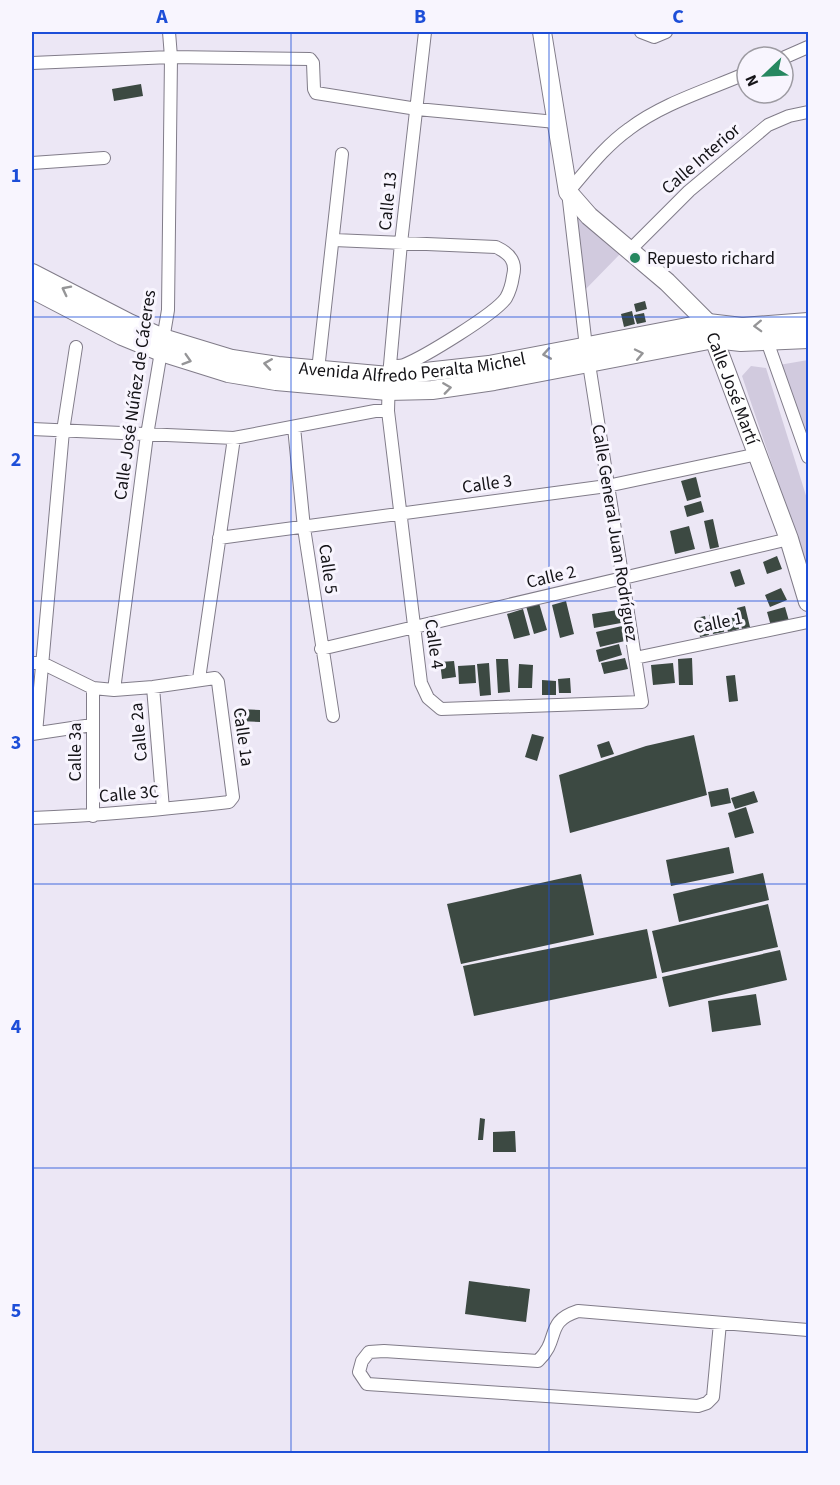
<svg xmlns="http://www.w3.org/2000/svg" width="840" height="1485" font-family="'Source Sans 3',sans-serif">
  <rect width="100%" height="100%" fill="#ece7f5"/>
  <!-- green -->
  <path fill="#d1cade" d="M576,205L622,252L582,293Z
    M808,360V451L779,365Z
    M751,366L766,368L808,502V571L742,376Z"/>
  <!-- building -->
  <path fill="#3c4942" d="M141,84L143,96L114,101L112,89Z
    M645,301L647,309L636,312L634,304Z
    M632,311L635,324L624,327L621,314Z
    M644,313L646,322L637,324L634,315Z
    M696,477L701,497L687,501L681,481Z
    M701,501L704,512L687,517L684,506Z
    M713,519L719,547L710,549L704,521Z
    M689,526L695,549L675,554L670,531Z
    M777,556L782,569L767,574L763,562Z
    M740,569L745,584L735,587L730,572Z
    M781,588L787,600L770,607L765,595Z
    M566,601L574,634L560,638L552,605Z
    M539,603L547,630L534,634L526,606Z
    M745,606L750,627L742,629L737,608Z
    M785,607L789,621L771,626L767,612Z
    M523,609L530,635L514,639L507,614Z
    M618,610L621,623L594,628L592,614Z
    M720,613L724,632L713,634L709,615Z
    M705,616L709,635L700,637L696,618Z
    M736,617L739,629L728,632L725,619Z
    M622,626L625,641L600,647L596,632Z
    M619,644L622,655L599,662L596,650Z
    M625,658L628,669L604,674L601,663Z
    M692,658L693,685H679L678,659Z
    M496,659H508L510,692L498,693Z
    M454,661L456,677L442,679L440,662Z
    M489,663L491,695L480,696L477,664Z
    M673,663L675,683L653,685L651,665Z
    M519,664L533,665L532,688H518Z
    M475,665L476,683L459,684L458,666Z
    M735,675L738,701L729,702L726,676Z
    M570,678L571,693H559L558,679Z
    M542,680L556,681V695H542Z
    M238,709L260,710V722L237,721Z
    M532,734L544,737L537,761L525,757Z
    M694,735L707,795L570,833L559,775L646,746Z
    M609,741L614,754L601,758L597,745Z
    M728,788L731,803L711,807L708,792Z
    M754,791L758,802L735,809L731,798Z
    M746,807L754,833L735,838L728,813Z
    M729,847L734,873L671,886L666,860Z
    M763,873L769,900L679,922L673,894Z
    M581,874L594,935L461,964L447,904Z
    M768,904L778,947L662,973L652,931Z
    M647,929L657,978L474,1016L463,966Z
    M780,950L787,980L669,1007L662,977Z
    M756,994L761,1025L712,1032L708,1001Z
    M480,1118L485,1119L483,1140H478Z
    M515,1131L516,1152H493V1132Z
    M469,1281L530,1289L526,1322L465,1314Z"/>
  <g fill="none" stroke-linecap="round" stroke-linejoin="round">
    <!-- street casing -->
    <g stroke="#817c89" stroke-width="14">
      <path id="street" d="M425,32L401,243L389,376L388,411L421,683L428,698L441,709L642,702L589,364
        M641,32L654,37L666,32
        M783,58L808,47
        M32,63L171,57L310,59L313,63L314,89L316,93L417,109L556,122
        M32,163L104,158
        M334,240L496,247C509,253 517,261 513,276C512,283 510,291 506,298C495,314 424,357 404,365C400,366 395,366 390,367
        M629,251L689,191L768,125L789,116L808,112
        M767,341L808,457
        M586,347L568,192C587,170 605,146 629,129C663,103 708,90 747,73
        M318,370L342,154
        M294,427L304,528L333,716
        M32,429L234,438L375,411H388
        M219,538L607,486L758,454
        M321,649L789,539
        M635,658L808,622
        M32,663H42L93,688L114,690L153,687L215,678L218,682L233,797L229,802C163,809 98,816 32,818
        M199,679L234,438
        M153,687L163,809
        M93,688V816
        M114,690L147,435L168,310L171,57L169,32
        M36,733L63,431L76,347
        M32,734L92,725
        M720,1323L713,1397L707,1403L698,1406L367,1384L359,1372L362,1361L369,1352L384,1351L538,1361C561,1339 544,1322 578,1311L808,1330"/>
    </g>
    <!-- secondary casing -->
    <g stroke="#817c89" stroke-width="20">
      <g id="secondary">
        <path id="s1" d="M542,32L568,192L589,216L667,282L708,323L789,539L808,602"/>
        <path id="s2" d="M32,273L129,323L163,338L232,359L278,366L389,376L489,365L708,323L742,327L808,322"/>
        <path d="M32,289L122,336L161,352L228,373L276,381L388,391L432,390L494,381L714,339L741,342L808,339"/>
      </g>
    </g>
    <!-- street -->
    <use href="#street" stroke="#fff" stroke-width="12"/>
    <!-- secondary -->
    <use href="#secondary" stroke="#fff" stroke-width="18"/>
  </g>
  <!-- one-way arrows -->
  <defs><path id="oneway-chevron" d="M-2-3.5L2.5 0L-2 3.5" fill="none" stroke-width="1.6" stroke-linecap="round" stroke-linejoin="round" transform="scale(1.5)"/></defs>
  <g stroke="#959597">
    <use href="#oneway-chevron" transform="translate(66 290) rotate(-153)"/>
    <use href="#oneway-chevron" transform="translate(758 326) rotate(178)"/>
    <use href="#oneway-chevron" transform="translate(547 354) rotate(170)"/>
    <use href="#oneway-chevron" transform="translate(639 354) rotate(-12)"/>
    <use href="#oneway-chevron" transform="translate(187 360) rotate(17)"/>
    <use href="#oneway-chevron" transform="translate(268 364) rotate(-171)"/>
    <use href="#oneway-chevron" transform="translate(447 388) rotate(-8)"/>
  </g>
  <!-- grid -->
  <path fill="none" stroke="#1d4ed8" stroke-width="1.5" stroke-opacity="0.55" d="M291,32V1454M549,32V1454M32,317H808M32,601H808M32,884H808M32,1168H808"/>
  <!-- markers -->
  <circle fill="#268760" stroke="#f8f5fe" stroke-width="2" cx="635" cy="258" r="6"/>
  <g text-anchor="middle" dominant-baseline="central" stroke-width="6" stroke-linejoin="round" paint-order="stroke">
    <!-- street labels -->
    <g font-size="18" fill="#141317" stroke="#f8f5fe">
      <text transform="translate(701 159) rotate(-41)">Calle Interior</text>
      <text transform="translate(388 201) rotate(-84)">Calle 13</text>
      <text stroke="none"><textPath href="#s2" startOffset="400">Avenida Alfredo Peralta Michel</textPath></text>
      <text stroke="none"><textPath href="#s1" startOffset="424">Calle José Martí</textPath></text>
      <text transform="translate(135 395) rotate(-82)">Calle José Núñez de Cáceres</text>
      <text transform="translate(487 484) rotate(-8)">Calle 3</text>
      <text transform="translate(615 533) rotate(81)">Calle General Juan Rodríguez</text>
      <text transform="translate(328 569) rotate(82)">Calle 5</text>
      <text transform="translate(551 577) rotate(-13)">Calle 2</text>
      <text transform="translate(718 623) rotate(-12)">Calle 1</text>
      <text transform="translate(434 644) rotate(82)">Calle 4</text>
      <text transform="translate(139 732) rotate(-95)">Calle 2a</text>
      <text transform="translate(243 737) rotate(82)">Calle 1a</text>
      <text transform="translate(75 752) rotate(-90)">Calle 3a</text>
      <text transform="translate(129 794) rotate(-5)">Calle 3C</text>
    </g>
    <!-- poi labels -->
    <g font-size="18" fill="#141317" stroke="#f8f5fe" text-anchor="start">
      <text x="647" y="258">Repuesto richard</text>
    </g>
  </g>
  <!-- border -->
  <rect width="840" height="1485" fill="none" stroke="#f8f5fe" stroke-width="66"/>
  <!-- north arrow -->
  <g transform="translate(765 75) rotate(247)"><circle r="28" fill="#f8f5fe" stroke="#9d9ba2" stroke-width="1.5"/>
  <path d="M0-4.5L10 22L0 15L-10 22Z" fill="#268760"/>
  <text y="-9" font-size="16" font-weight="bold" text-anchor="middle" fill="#141317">N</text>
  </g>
  <rect x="33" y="33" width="774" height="1419" fill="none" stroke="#1d4ed8" stroke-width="2"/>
  <g font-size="20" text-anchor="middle" font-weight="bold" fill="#1d4ed8">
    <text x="162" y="23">A</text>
    <text x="420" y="23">B</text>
    <text x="678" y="23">C</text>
    <text x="16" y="182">1</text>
    <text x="16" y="466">2</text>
    <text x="16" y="749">3</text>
    <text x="16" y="1033">4</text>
    <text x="16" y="1317">5</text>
  </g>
</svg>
